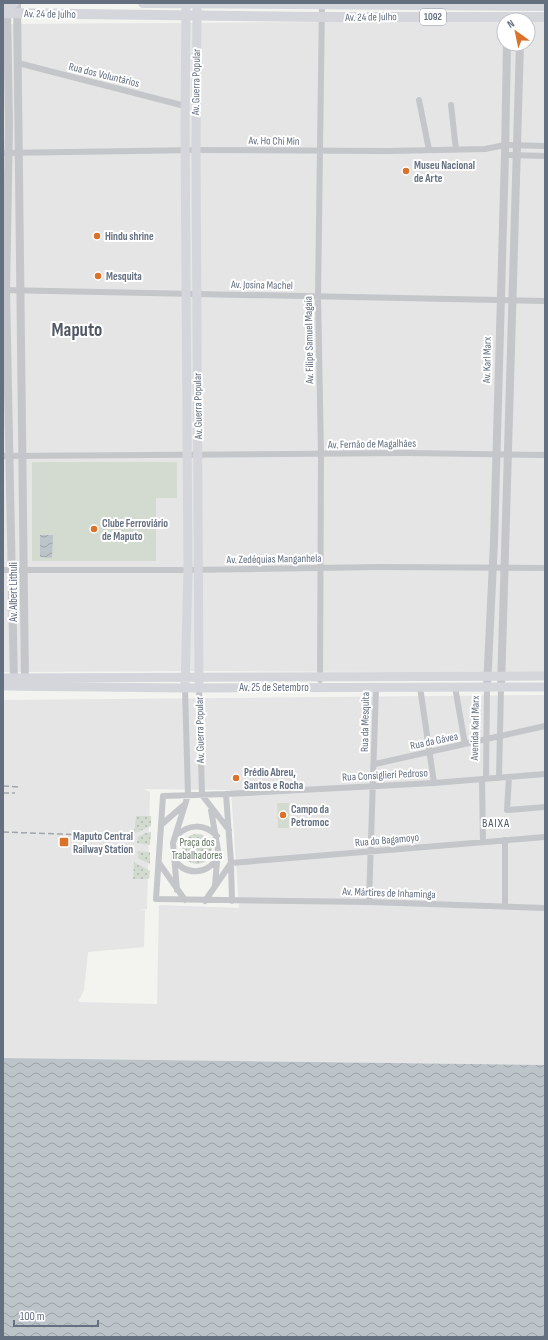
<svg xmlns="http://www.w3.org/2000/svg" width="548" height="1340" font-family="'Sofia Sans Condensed',sans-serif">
  <defs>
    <pattern id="green-dots" width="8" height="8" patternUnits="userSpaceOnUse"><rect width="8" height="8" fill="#d3dbd1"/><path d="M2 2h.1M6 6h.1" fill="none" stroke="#afb6af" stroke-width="1.8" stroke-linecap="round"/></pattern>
    <pattern id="water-waves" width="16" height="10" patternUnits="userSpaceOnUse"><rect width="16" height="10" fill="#bcc4c9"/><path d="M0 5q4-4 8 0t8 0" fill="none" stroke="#9ca3a8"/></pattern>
  </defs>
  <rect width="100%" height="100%" fill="#f3f4f0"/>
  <!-- built -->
  <path fill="#e4e5e4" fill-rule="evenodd" d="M504,21V44H528V21H545V673L209,671L3,672V24Z
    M545,695V1065L3,1058V700ZM143,789L231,790L239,908L159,905L157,1004L78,1002L84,990L88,952L144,947L145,910H139L147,909L150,792Z"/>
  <!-- green -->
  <path fill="url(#green-dots)" d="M136,816H151V826L134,834Z
    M151,832L150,845L137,843L138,837L146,833Z
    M182 849a15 15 0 1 1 30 0a15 15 0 1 1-30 0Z
    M137,851L150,852V864L139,859Z
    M134,862L150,871L149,879H133Z"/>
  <!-- pitch -->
  <path fill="#d3dbd1" d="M32,462H177V498H156V561H32Z
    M277,803H289V828H278Z"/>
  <!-- water -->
  <path fill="url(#water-waves)" d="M40,535H53L52,558L40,557Z
    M3,1058L545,1065V1337H3Z"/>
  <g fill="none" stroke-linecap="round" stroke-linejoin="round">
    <!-- minor -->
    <path stroke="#c4c6ca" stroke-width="6" d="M18,63L185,106
      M419,100L429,150
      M451,105L456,150
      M3,153L196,150L388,151L485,149L505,145L545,146
      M505,155L545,156
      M3,290L545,301
      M3,456L408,453L545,455
      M3,570H188L378,567L545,568
      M320,680L321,455L318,296L322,3
      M199,687L202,795L229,830
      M420,687L434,783
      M455,687L465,744
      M375,764L545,726
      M545,774L434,783L226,794L163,796L156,899L369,902L545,908
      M509,777L507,810L545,807
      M499,778L501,687
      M482,779L483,842
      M486,779L487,687
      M226,794L231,863L232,901
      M211,810L218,850L215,885
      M161,825L185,804
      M176,836C188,824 204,823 217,836
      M505,840V907
      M174,859C185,876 207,875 217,858
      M159,863L185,900
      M177,890L173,843L188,795L185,688
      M205,901L231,863L545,837
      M369,902L376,687"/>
    <!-- tertiary -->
    <path stroke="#c4c6ca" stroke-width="8" d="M17,3L25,684
      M7,8L9,125L6,291L14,684
      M487,687L494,542L505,155L507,44
      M501,687L520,44"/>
    <!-- secondary -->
    <path stroke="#d4d6dc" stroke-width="9" d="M197,3L196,150L199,687
      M3,678L545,676
      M3,686L185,688L545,687
      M185,688L188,570L185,129L186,3"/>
    <!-- primary -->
    <path stroke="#d4d6dc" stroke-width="10" d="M143,3L545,6
      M3,4L14,3
      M3,13L321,17H545"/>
    <!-- rail -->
    <path stroke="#a2a6ac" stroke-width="1.5" stroke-dasharray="6 3" stroke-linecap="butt" d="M3,786L20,787
      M3,793H15
      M3,832L89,835"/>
  </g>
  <!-- markers -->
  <g fill="#db722a" stroke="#fff" stroke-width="1.5">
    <circle cx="406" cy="171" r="4"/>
    <circle cx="97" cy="236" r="4"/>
    <circle cx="98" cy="276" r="4"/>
    <circle cx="94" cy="529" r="4"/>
    <circle cx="236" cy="778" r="4"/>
    <circle cx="283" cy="815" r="4"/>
    <rect x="59" y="837" width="10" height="10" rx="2"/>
  </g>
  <g text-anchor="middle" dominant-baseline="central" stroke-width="4" stroke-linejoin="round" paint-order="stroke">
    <!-- shield labels -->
    <rect fill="#fff" stroke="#929aa6" stroke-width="1" x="420" y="9" width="26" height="16" rx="3"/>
    <g font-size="10" font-weight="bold" fill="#646f80">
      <text x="433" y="17">1092</text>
    </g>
    <!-- street labels -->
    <g font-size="11" fill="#646f80" stroke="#fff">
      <text transform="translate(50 14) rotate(1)">Av. 24 de Julho</text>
      <text transform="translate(371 17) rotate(-1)">Av. 24 de Julho</text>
      <text transform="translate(104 75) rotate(14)">Rua dos Voluntários</text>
      <text transform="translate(196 82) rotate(-89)">Av. Guerra Popular</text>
      <text transform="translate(274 141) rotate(1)">Av. Ho Chi Min</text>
      <text transform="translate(262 285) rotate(1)">Av. Josina Machel</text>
      <text transform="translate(309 340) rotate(-91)">Av. Filipe Samuel Magaia</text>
      <text transform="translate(487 360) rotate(-89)">Av. Karl Marx</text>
      <text transform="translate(198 406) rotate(-91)">Av. Guerra Popular</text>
      <text transform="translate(372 444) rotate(-1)">Av. Fernão de Magalhães</text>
      <text transform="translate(274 559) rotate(-1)">Av. Zedéquias Manganhela</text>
      <text transform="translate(13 592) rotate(-90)">Av. Albert Lithuli</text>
      <text x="274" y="687">Av. 25 de Setembro</text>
      <text transform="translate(365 722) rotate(-89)">Rua da Mesquita</text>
      <text transform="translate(475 728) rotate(-89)">Avenida Karl Marx</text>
      <text transform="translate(200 730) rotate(-91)">Av. Guerra Popular</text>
      <text transform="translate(434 741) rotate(-12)">Rua da Gávea</text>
      <text transform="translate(385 775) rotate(-3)">Rua Consiglieri Pedroso</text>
      <text transform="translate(387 840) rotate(-5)">Rua do Bagamoyo</text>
      <text transform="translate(389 893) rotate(2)">Av. Mártires de Inhaminga</text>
    </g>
    <!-- poi labels -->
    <g font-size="11" font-weight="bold" fill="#646f80" stroke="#fff" text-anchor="start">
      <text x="414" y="165">Museu Nacional<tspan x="414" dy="13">de Arte</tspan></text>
      <text x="105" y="236">Hindu shrine</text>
      <text x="106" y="276">Mesquita</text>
      <text x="102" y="523">Clube Ferroviário<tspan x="102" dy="13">de Maputo</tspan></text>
      <text x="244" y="772">Prédio Abreu,<tspan x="244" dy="13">Santos e Rocha</tspan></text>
      <text x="291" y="809">Campo da<tspan x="291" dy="13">Petromoc</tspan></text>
      <text x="73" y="836">Maputo Central<tspan x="73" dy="13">Railway Station</tspan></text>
    </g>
    <!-- park labels -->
    <g font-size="11" fill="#637763" stroke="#fff">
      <text x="197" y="842">Praça dos<tspan x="197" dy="13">Trabalhadores</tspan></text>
    </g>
    <!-- neighbourhood labels -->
    <g font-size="12" letter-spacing="1" fill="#525965" stroke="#fff">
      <text x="496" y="823">BAIXA</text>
    </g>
    <!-- town labels -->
    <g font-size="19" font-weight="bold" fill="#525965" stroke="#fff">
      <text x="77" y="330">Maputo</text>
    </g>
  </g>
  <!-- border -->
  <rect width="548" height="1340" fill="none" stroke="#646f80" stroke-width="8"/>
  <!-- north arrow -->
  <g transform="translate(516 32) rotate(327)"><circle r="19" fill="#ffffff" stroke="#c1c5cc"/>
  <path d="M0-3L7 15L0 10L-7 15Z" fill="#db722a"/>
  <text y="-6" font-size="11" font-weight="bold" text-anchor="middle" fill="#646f80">N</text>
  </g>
  <!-- scale -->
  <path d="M14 1320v6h84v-6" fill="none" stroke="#646f80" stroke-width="2"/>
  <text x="20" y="1320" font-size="12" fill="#646f80" stroke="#ffffff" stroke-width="3" paint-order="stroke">100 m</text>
</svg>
